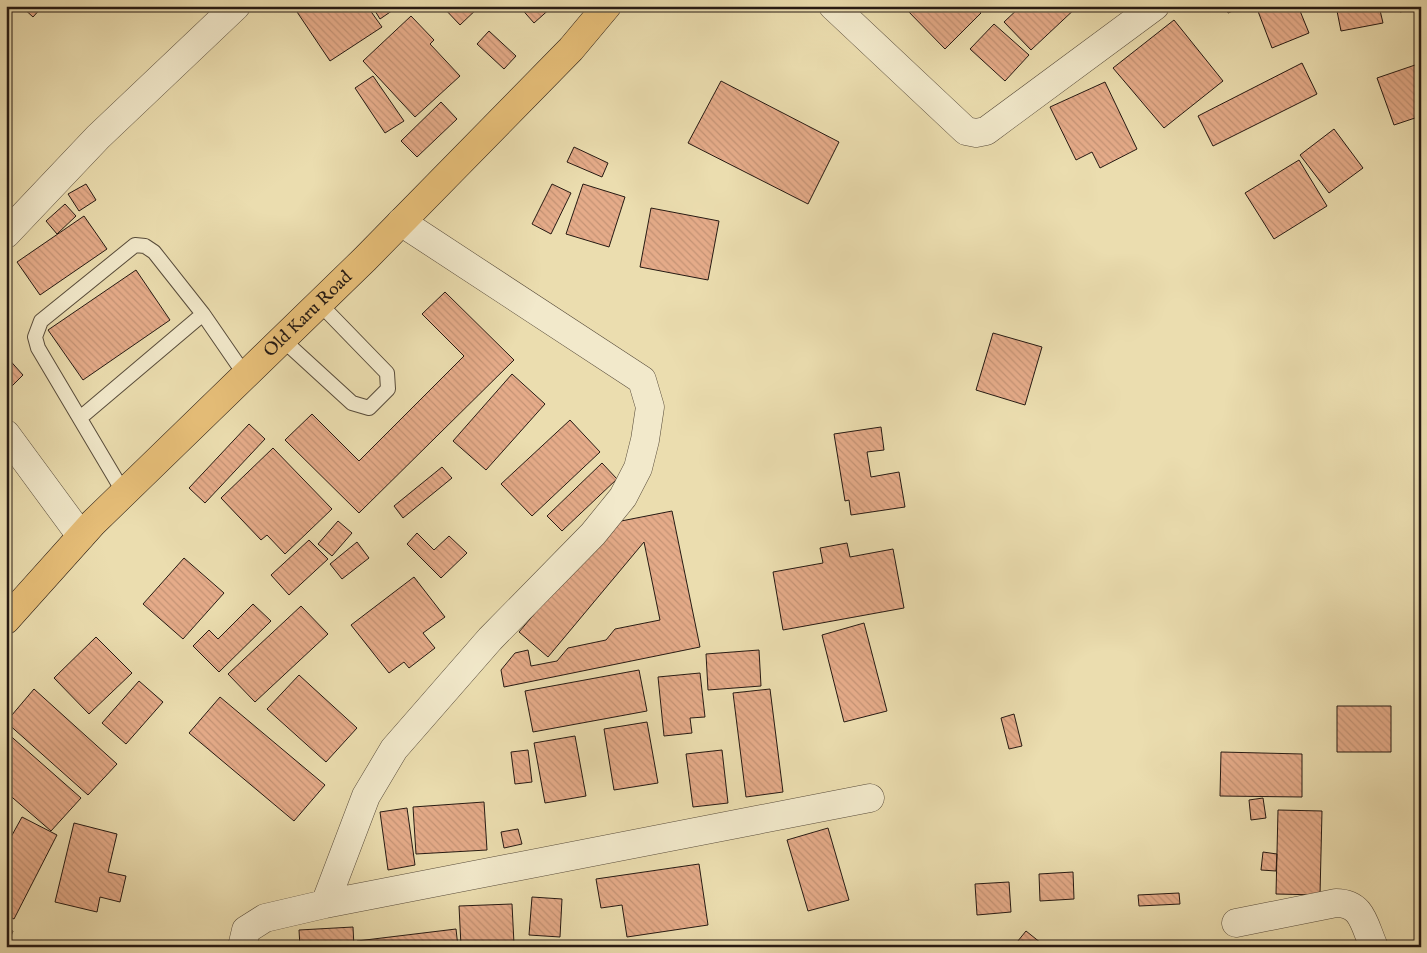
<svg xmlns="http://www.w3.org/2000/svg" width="1427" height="953" font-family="'IM FELL English',serif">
  <defs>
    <pattern id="building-back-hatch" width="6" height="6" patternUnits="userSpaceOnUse" patternTransform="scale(1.25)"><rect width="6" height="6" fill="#e5ab89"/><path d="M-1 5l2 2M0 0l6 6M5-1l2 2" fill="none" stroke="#c49375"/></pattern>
  </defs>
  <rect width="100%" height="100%" fill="#ebddaf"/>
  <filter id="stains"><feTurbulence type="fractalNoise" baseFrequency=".004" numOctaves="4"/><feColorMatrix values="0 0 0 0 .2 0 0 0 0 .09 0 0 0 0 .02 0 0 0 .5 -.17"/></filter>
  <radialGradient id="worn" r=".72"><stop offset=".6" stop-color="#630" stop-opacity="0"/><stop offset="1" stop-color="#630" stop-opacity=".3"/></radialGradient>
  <!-- building -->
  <path fill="url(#building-back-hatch)" stroke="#261a13" d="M21,6H43L33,17Z
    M293,6H367L382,27L330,61Z
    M372,6H399L380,19Z
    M442,6H480L460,25Z
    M519,6H553L534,23Z
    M909,6H974L981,13L945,49L906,9Z
    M1021,6H1078L1031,50L1004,22Z
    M1225,6H1245L1228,13Z
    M1256,6H1298L1309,33L1272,48Z
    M1336,6H1379L1383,23L1341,31Z
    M1398,6H1421V8L1400,12Z
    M411,16L434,40L430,44L460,76L415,117L363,61Z
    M1174,20L1223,81L1164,128L1113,68Z
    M994,24L1029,55L1005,81L970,49Z
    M489,31L516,56L504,69L477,44Z
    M1302,63L1317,94L1213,146L1198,116Z
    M1418,64L1421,71V116L1394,125L1377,78Z
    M373,76L404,121L385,133L355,88Z
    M721,81L839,142L808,204L688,143Z
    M1105,82L1137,149L1100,168L1092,152L1076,160L1050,107Z
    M441,102L457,119L417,157L401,141Z
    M1334,129L1363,168L1329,193L1300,155Z
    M574,147L608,163L602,177L567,162Z
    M1299,160L1327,206L1274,239L1245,193Z
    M86,184L96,200L79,211L68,194Z
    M552,184L571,193L551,234L532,224Z
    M583,184L625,197L609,247L566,234Z
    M65,204L76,216L57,234L46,221Z
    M651,208L719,221L708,280L640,267Z
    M84,216L107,249L40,295L17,262Z
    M136,270L170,320L83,380L48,330Z
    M445,292L514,360L359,513L285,440L312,414L359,461L464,356L422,314Z
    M993,333L1042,347L1025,405L976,390Z
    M6,356L23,375L12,386L6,379Z
    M512,374L545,404L486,470L453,441Z
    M570,420L600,452L532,516L501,484Z
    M249,424L265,439L205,503L189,488Z
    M881,427L884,450L867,452L871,477L899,472L905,507L851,515L849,500L845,501L834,434Z
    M273,448L332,509L285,554L267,535L261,540L221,498Z
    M602,463L617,479L562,531L547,516Z
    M442,467L452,478L403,518L394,506Z
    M672,511L700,647L504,687L501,670L515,653L528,650L531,666L557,661L568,648L606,640L615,629L660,620L644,542L548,657L519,632L611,523Z
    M338,521L352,533L332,556L318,544Z
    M417,533L434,550L449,536L467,553L441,578L407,544Z
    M309,540L328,559L289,595L271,575Z
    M357,542L369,558L342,579L330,564Z
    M847,543L850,557L893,549L904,608L783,630L773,572L823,563L820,548Z
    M184,558L224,593L183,639L143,604Z
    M414,577L445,617L423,633L435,648L409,668L404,662L389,673L351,625Z
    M253,604L271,621L219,672L193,646L209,630L218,639Z
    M301,606L328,634L255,702L228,674Z
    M864,623L887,711L844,722L822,635Z
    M96,637L132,673L89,714L54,678Z
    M759,650L761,686L708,690L706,654Z
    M639,670L647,711L533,732L525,691Z
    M700,673L705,717L690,718L692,733L664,736L658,677Z
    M299,675L357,728L326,762L267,709Z
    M139,681L163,702L126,744L102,723Z
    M34,689L117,764L88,795L6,722Z
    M770,689L783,792L746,797L733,693Z
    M220,697L325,785L294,821L189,733Z
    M1337,706H1391V752H1337Z
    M1014,714L1022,746L1009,749L1001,718Z
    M647,722L658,783L614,790L604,729Z
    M6,732L81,798L51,831L6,792Z
    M575,736L586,796L545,803L534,743Z
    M528,750L532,782L515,784L511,752Z
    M722,750L728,803L693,807L686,754Z
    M1221,752L1302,754V797L1220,796Z
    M1263,798L1266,818L1251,820L1249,800Z
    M484,802L487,850L416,854L413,807Z
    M407,808L415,865L388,870L380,812Z
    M1278,810L1322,811L1320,895L1276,894Z
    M22,817L57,835L14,919L6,915V846Z
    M74,823L117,834L108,872L126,876L120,902L100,897L97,912L55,902Z
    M828,828L849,900L808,911L787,840Z
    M518,829L522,844L504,848L501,832Z
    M1263,852L1277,854L1276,871L1261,870Z
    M699,864L708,925L627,937L622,905L601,908L596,879Z
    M1073,872L1074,899L1040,901L1039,874Z
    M1009,882L1011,912L977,915L975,884Z
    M1179,893L1180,904L1139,906L1138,895Z
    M532,897L562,899L560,937L529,935Z
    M512,904L514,944L461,946L459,906Z
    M353,927L354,947H300L299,930Z
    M6,929L13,931L7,947H6Z
    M456,929L458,947H358L357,941Z
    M1026,931L1046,947H1013Z"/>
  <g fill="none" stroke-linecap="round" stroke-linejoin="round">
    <!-- lane casing -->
    <g stroke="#574b3a" stroke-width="16">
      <path id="lane" d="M282,339L352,403L369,408L388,389L387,373L319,303
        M80,418L203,314
        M124,493L38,348L35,337L41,321L135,245L145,246L154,252L203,314L245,375"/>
    </g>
    <!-- street casing -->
    <g stroke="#574b3a" stroke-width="29">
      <path id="street" d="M833,6L966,131L976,133L986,131L1155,6
        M6,234L98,137L236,6
        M6,434L81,536
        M325,904L366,796L394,749L490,639L593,534L623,497L638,468L645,440L650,407L642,380L401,222
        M1236,923L1336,903C1363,903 1364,925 1374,947
        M242,947L246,930L265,918L325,904L870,798"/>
    </g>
    <!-- primary casing -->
    <g stroke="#261a13" stroke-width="29">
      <g id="primary">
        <path id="s1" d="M6,620L93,523L365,259L571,49L607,6"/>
      </g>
    </g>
    <!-- lane -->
    <use href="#lane" stroke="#f2e9cb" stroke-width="14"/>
    <!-- street -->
    <use href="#street" stroke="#f2e9cb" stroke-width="28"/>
    <!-- primary -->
    <use href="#primary" stroke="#e6be78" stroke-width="28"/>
  </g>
  <g text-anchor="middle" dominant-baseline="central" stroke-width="4" stroke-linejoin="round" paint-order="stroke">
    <!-- street labels -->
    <g font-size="18" fill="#261a13" stroke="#f2e9cb">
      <text stroke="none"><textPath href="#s1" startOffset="430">Old Karu Road</textPath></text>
    </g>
  </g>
  <!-- margin -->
  <rect width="1427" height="953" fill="none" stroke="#ebddaf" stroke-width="25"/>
  <rect x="8" y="8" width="1412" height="938" fill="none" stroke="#261a13" stroke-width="2.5"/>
  <rect x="12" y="12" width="1402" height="928" fill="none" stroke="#261a13"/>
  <rect width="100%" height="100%" filter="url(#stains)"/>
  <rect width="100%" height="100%" fill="url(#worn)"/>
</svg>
